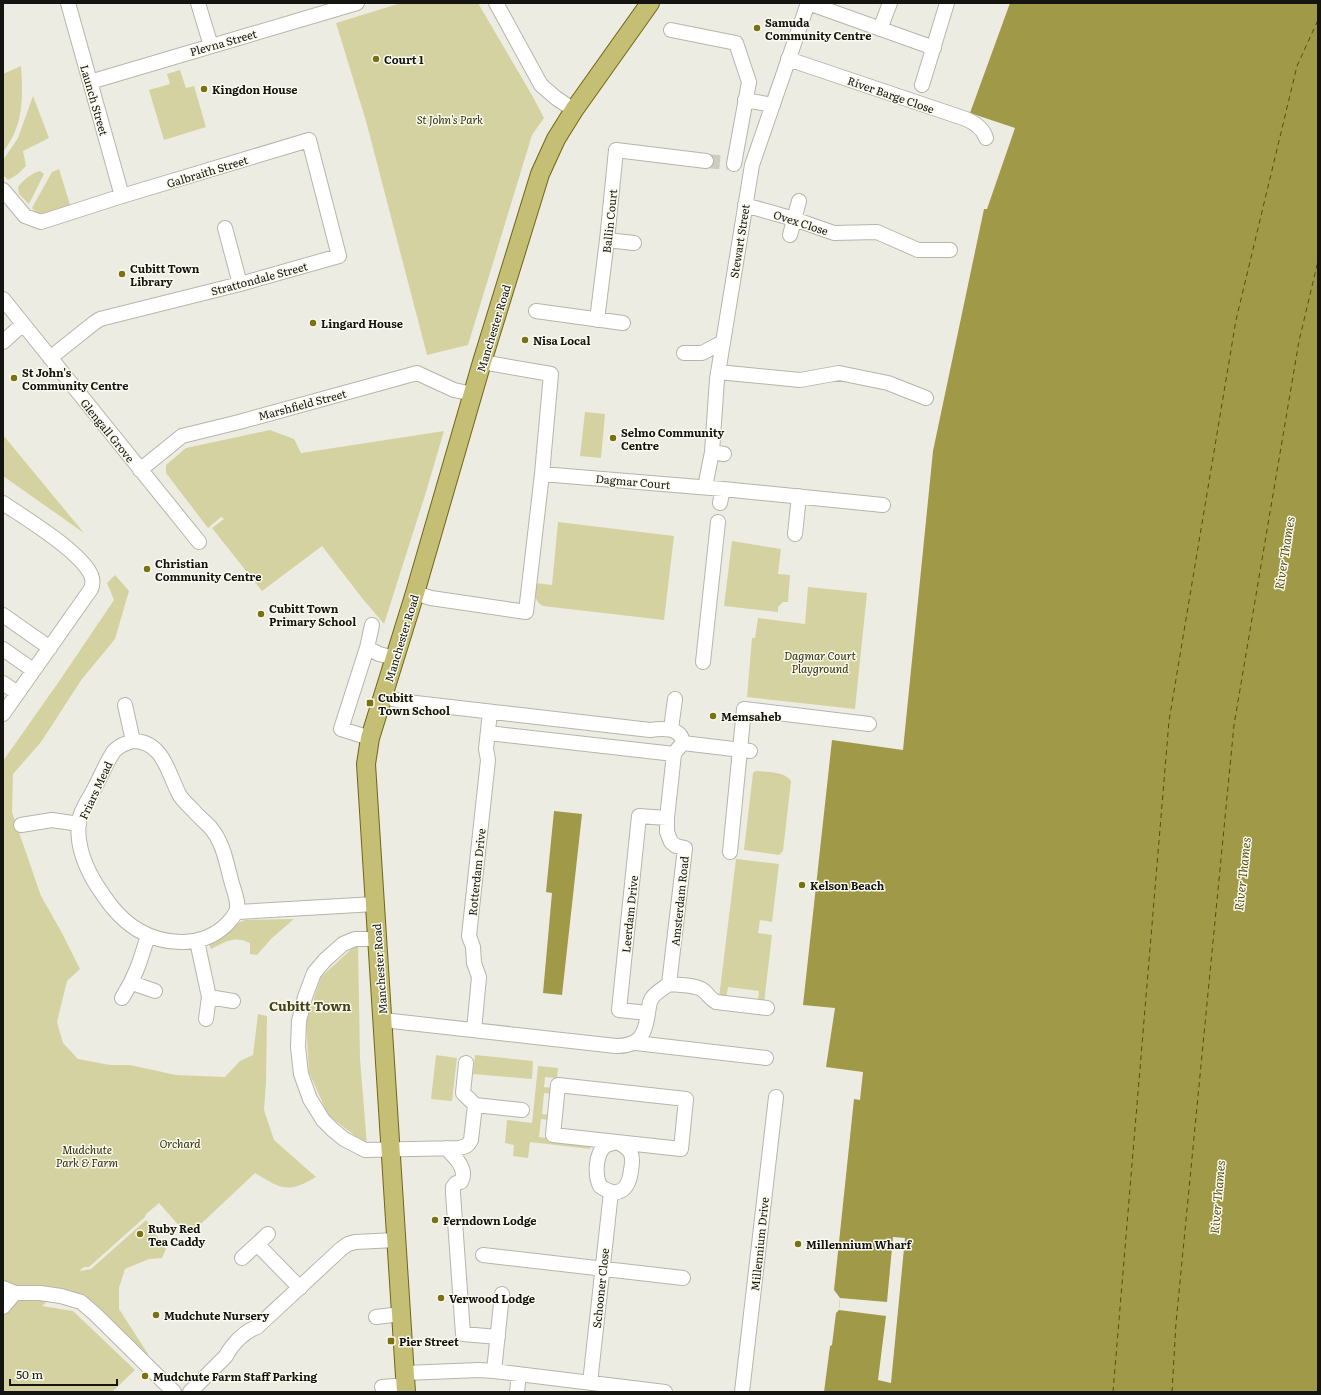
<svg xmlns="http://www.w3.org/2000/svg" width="1321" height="1395" font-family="Literata,serif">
  <rect width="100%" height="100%" fill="#edece2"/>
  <!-- green -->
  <path fill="#d5d2a1" d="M401,3H478L533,97L544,118L532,135L468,345L427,355L366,121L336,23Z
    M21,66C23,98 24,125 3,152V74Z
    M180,70L186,88L194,86L206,127L164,140L149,90L170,84L167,74Z
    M33,96L49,138L23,151L26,166L18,174L8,180L3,175V160L18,138Z
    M59,169L71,208L41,216L32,208L52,172Z
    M40,171L44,174L29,204L19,194L18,187C23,180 32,173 40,171Z
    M585,412L605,414L601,458L580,456Z
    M270,430L294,439L301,453L444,431L426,492L384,624L362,598L322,546L262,591L212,528L224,519L221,517L208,528L166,473V465L186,448Z
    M3,435L84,533L3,476Z
    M558,522L674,536L664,620L543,606C533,601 536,593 536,583L552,585Z
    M732,541L781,549L778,574L790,575L788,602H783L778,607V612L724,606Z
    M115,575L129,591L115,639L82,679L41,742L13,774L12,812L41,896L62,933L80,969L67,981L57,1022L63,1043L78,1059L110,1065H130L176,1075L225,1077L240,1061L253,1055L258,1014L267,1016L266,1082L264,1110L274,1140L316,1177C288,1194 281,1189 255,1173L188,1236L159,1203L146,1214L145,1217L89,1267H84L79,1271L91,1269L146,1220L166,1249L162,1258L149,1259L125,1269L119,1288V1309L148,1354L145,1358L96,1306L56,1292L42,1306L73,1311L135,1370L112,1392H3V761L60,680L114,600L107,583Z
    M808,587L867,593L855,709L747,697L752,638H755L758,618L805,624Z
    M756,771C767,772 785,771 791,781L783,851L779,855L744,850L753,773Z
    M736,859L779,864L772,922L760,920L758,933L772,935L764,1003L758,1002L759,991L728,987L726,999L719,998Z
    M294,919L272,938L257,955L250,954V943C234,935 225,942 211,949L209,944L225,934L240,922L245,920Z
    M358,943L360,1059L367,1145L328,1115L309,1072L306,1022L321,977Z
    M436,1055L457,1058L452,1101L431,1099Z
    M475,1055L533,1061L532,1079L473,1074Z
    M538,1066L558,1068L557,1078L545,1077L544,1087L554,1088L553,1094L544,1093L542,1114L551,1115L550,1120L541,1119L539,1137L590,1144V1149L530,1142L528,1158L513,1156L514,1145L505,1143L507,1120L532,1123Z"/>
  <!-- water -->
  <path fill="#a09948" d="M1010,3H1318V1392H824L830,1346L832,1345L836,1313L839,1310L840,1298L834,1290L854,1099L860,1100L863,1072L826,1067L835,1008L803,1005L832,740L903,750L933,451L984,209H987L1015,128L970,113Z
    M554,811L582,814L562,995L543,993L552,893L546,892Z"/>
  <!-- pier -->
  <path fill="#edece2" d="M893,1237L905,1238L891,1383L878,1380L886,1316L839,1310L840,1298L887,1302Z"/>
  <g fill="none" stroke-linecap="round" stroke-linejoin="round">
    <!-- ferry -->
    <path stroke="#554f11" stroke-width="1" stroke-dasharray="5 4" stroke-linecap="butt" d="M1113,1392L1169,721L1236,320L1297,66L1318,20
      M1172,1392L1176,1323L1234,725L1299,341L1318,261"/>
    <!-- minor-tunnel -->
    <path stroke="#ccccc2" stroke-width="14" stroke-dasharray="14 7" stroke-linecap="butt" d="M706,161L728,163"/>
    <!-- minor casing -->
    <g stroke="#b6b5ab" stroke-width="16">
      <path id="minor" d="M68,3L122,196
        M198,3L211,46
        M496,3L541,85L556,98L574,110
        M808,3L934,48
        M880,29L890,3
        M671,30L736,43L749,82L734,164
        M788,59L966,119C975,123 983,128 986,138
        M90,82L357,3
        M922,85L947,3
        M745,100L773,105
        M3,190L25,216L41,222L122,196L309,140L339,256L240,284L100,319L94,323L50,358
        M745,205L794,219L834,233L877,232L918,250H950
        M225,228L240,284
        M790,235L799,201
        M607,240L634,243
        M3,299L199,542
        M536,311L623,323
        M597,320L607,240L616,150L706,161
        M3,342L23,324
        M684,353H702L723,342
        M718,372L800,380L839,373L888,383L926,398
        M712,452L724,454
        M140,470L182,436L239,422L417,373L454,390L473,394
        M542,474L723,489L883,505
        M705,487L712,452L717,379L752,165L808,3
        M3,503C25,518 80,551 91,575C93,580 93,584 91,589L3,714
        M720,503L723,489
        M795,534L799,496
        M415,593L431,598L526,612L542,474L551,374L482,362
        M3,615L50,648
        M367,648L379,654L395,658
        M3,649L33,670
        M703,662L718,522
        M3,683L17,693
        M383,697L407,702L650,730C663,728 681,727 683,743
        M125,705L133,741
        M671,729L675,699
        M488,733L674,754
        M370,738L341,729L367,648L372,625
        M133,741C163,741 168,773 179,794C182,800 188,805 193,810C198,816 204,821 210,827C223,842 226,861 231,880C233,889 240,903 236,912C234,916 230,921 227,924C203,948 165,946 138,930C118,918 106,900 94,881C83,862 76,843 79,821C81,809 88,801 93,791C100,778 106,763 114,751C120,745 125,743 133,741Z
        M683,743L750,751
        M21,825L52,820L79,824
        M730,852L744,709L869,724
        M237,912L375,904
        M378,939H355L343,944L325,960L314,973L305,997L299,1021L298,1047L301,1074L310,1099L323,1120L333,1130L344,1139L365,1150L459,1148C465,1147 468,1146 471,1140L475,1105L522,1110
        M197,941L209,997L206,1019
        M132,983L155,991
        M669,984C678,985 698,985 704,991C709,995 710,999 716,1002L767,1008
        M209,997L233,1001
        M122,998C136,976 141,959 148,935
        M648,1013L619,1010L639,816L667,818
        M383,1020L616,1046C640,1046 645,1035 648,1013C649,1008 649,1002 652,998C656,992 664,988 669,984L685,848L676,846L671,842L667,832V818L674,754L676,751L683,743
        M474,1030L479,977L474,963L473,947L469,936L488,760L486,749L490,712
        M636,1043L766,1058
        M466,1063L463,1093L475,1105
        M558,1085L686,1099L681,1149L553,1135Z
        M617,1142C623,1145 629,1148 631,1154C633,1159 632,1165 631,1170C629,1190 618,1199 600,1186C595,1176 595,1154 605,1146C608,1144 613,1143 617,1142Z
        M446,1148C455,1157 468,1169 461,1182L456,1183L453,1187V1193L463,1334L498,1337
        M257,1244L300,1288
        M483,1255L683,1278
        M242,1258L268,1234
        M3,1288L15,1293H40L61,1296L81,1302L95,1314L174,1392
        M3,1307L15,1293
        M376,1317L401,1314
        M494,1371L502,1294
        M405,1373L479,1370L494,1371L665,1392
        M590,1383L611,1192
        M382,1387L406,1385
        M190,1392L226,1356C232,1344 245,1331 257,1327L341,1249L348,1244L355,1242L396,1240
        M517,1392L519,1374
        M742,1392L776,1097"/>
    </g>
    <!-- major casing -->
    <g stroke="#6e6716" stroke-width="20">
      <path id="major" d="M406,1392L366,764L370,738L415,593L482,362L540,174L556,139L574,110L650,3"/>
    </g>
    <!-- minor -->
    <use href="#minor" stroke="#fff" stroke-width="14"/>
    <!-- major -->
    <use href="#major" stroke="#c5bf76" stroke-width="18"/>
  </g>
  <!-- markers -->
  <g fill="#797112" stroke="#fafaef" stroke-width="1.5">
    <circle cx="757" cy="28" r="4"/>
    <circle cx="376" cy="59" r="4"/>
    <circle cx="204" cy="89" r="4"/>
    <circle cx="122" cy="274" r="4"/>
    <circle cx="313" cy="323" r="4"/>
    <circle cx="525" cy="340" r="4"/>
    <circle cx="14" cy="378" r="4"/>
    <circle cx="613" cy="438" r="4"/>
    <circle cx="147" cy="569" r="4"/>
    <circle cx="261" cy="614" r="4"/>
    <rect x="366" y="699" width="8" height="8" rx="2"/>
    <circle cx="713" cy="716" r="4"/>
    <circle cx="802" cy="885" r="4"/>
    <circle cx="435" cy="1220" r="4"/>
    <circle cx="140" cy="1234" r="4"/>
    <circle cx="798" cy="1244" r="4"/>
    <circle cx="441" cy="1298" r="4"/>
    <circle cx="156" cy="1315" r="4"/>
    <rect x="387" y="1337" width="8" height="8" rx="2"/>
    <circle cx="145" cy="1376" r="4"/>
  </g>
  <g text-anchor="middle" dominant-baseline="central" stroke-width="3" stroke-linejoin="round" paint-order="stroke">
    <!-- poi labels -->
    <g font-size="11" font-weight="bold" fill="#141410" stroke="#fafaef" text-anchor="start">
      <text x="765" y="22">Samuda<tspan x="765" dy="13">Community Centre</tspan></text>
      <text x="384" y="59">Court 1</text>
      <text x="212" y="89">Kingdon House</text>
      <text x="130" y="268">Cubitt Town<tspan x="130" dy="13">Library</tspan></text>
      <text x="321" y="323">Lingard House</text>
      <text x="533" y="340">Nisa Local</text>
      <text x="22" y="372">St John's<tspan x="22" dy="13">Community Centre</tspan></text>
      <text x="621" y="432">Selmo Community<tspan x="621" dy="13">Centre</tspan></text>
      <text x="155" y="563">Christian<tspan x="155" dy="13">Community Centre</tspan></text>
      <text x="269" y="608">Cubitt Town<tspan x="269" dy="13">Primary School</tspan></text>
      <text x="378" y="697">Cubitt<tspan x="378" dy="13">Town School</tspan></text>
      <text x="721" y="716">Memsaheb</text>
      <text x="810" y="885">Kelson Beach</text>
      <text x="443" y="1220">Ferndown Lodge</text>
      <text x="148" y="1228">Ruby Red<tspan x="148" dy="13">Tea Caddy</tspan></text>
      <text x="806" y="1244">Millennium Wharf</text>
      <text x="449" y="1298">Verwood Lodge</text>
      <text x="164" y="1315">Mudchute Nursery</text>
      <text x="399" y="1341">Pier Street</text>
      <text x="153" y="1376">Mudchute Farm Staff Parking</text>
    </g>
    <!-- street labels -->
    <g font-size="11" fill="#141410" stroke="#fafaef">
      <text transform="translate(223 42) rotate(-16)">Plevna Street</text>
      <text transform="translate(891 94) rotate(19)">River Barge Close</text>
      <text transform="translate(95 100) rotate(74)">Launch Street</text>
      <text transform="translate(207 171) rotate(-17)">Galbraith Street</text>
      <text transform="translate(609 221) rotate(-84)">Ballin Court</text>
      <text transform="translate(801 222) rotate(18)">Ovex Close</text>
      <text transform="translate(739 241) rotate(-81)">Stewart Street</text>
      <text transform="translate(259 278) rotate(-15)">Strattondale Street</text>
      <text transform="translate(493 328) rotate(-73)">Manchester Road</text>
      <text transform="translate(302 404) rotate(-15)">Marshfield Street</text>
      <text transform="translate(108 430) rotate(51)">Glengall Grove</text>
      <text transform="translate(633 481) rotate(5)">Dagmar Court</text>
      <text transform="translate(401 638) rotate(-73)">Manchester Road</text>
      <text transform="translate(95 790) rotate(-65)">Friars Mead</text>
      <text transform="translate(476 872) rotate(-84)">Rotterdam Drive</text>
      <text transform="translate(679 901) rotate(-84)">Amsterdam Road</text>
      <text transform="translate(629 914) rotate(-84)">Leerdam Drive</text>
      <text transform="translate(379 969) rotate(-94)">Manchester Road</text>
      <text transform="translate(759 1244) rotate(-84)">Millennium Drive</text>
      <text transform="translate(600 1288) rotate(-84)">Schooner Close</text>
    </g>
    <!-- park labels -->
    <g font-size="11" font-style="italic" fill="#2f2c07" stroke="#fafaef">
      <text x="450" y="119">St John's Park</text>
      <text x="820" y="655">Dagmar Court<tspan x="820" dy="13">Playground</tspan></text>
      <text x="180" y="1143">Orchard</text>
      <text x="87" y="1149">Mudchute<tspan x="87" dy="13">Park &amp; Farm</tspan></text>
    </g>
    <!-- water labels -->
    <g font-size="12" font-style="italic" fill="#554f11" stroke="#fafaef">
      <text transform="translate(1284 553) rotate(-81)">River Thames</text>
      <text transform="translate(1242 874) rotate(-84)">River Thames</text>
      <text transform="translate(1217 1197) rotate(-85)">River Thames</text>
    </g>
    <!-- quarter labels -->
    <g font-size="13" font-weight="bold" fill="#454117" stroke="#fafaef">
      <text x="310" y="1005">Cubitt Town</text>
    </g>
  </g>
  <!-- border -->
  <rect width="1321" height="1395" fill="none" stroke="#141410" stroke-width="8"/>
  <!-- scale -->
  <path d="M10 1379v6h107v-6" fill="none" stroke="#141410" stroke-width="2"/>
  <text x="16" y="1379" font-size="12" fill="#141410" stroke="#fafaef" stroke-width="3" paint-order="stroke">50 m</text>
</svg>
